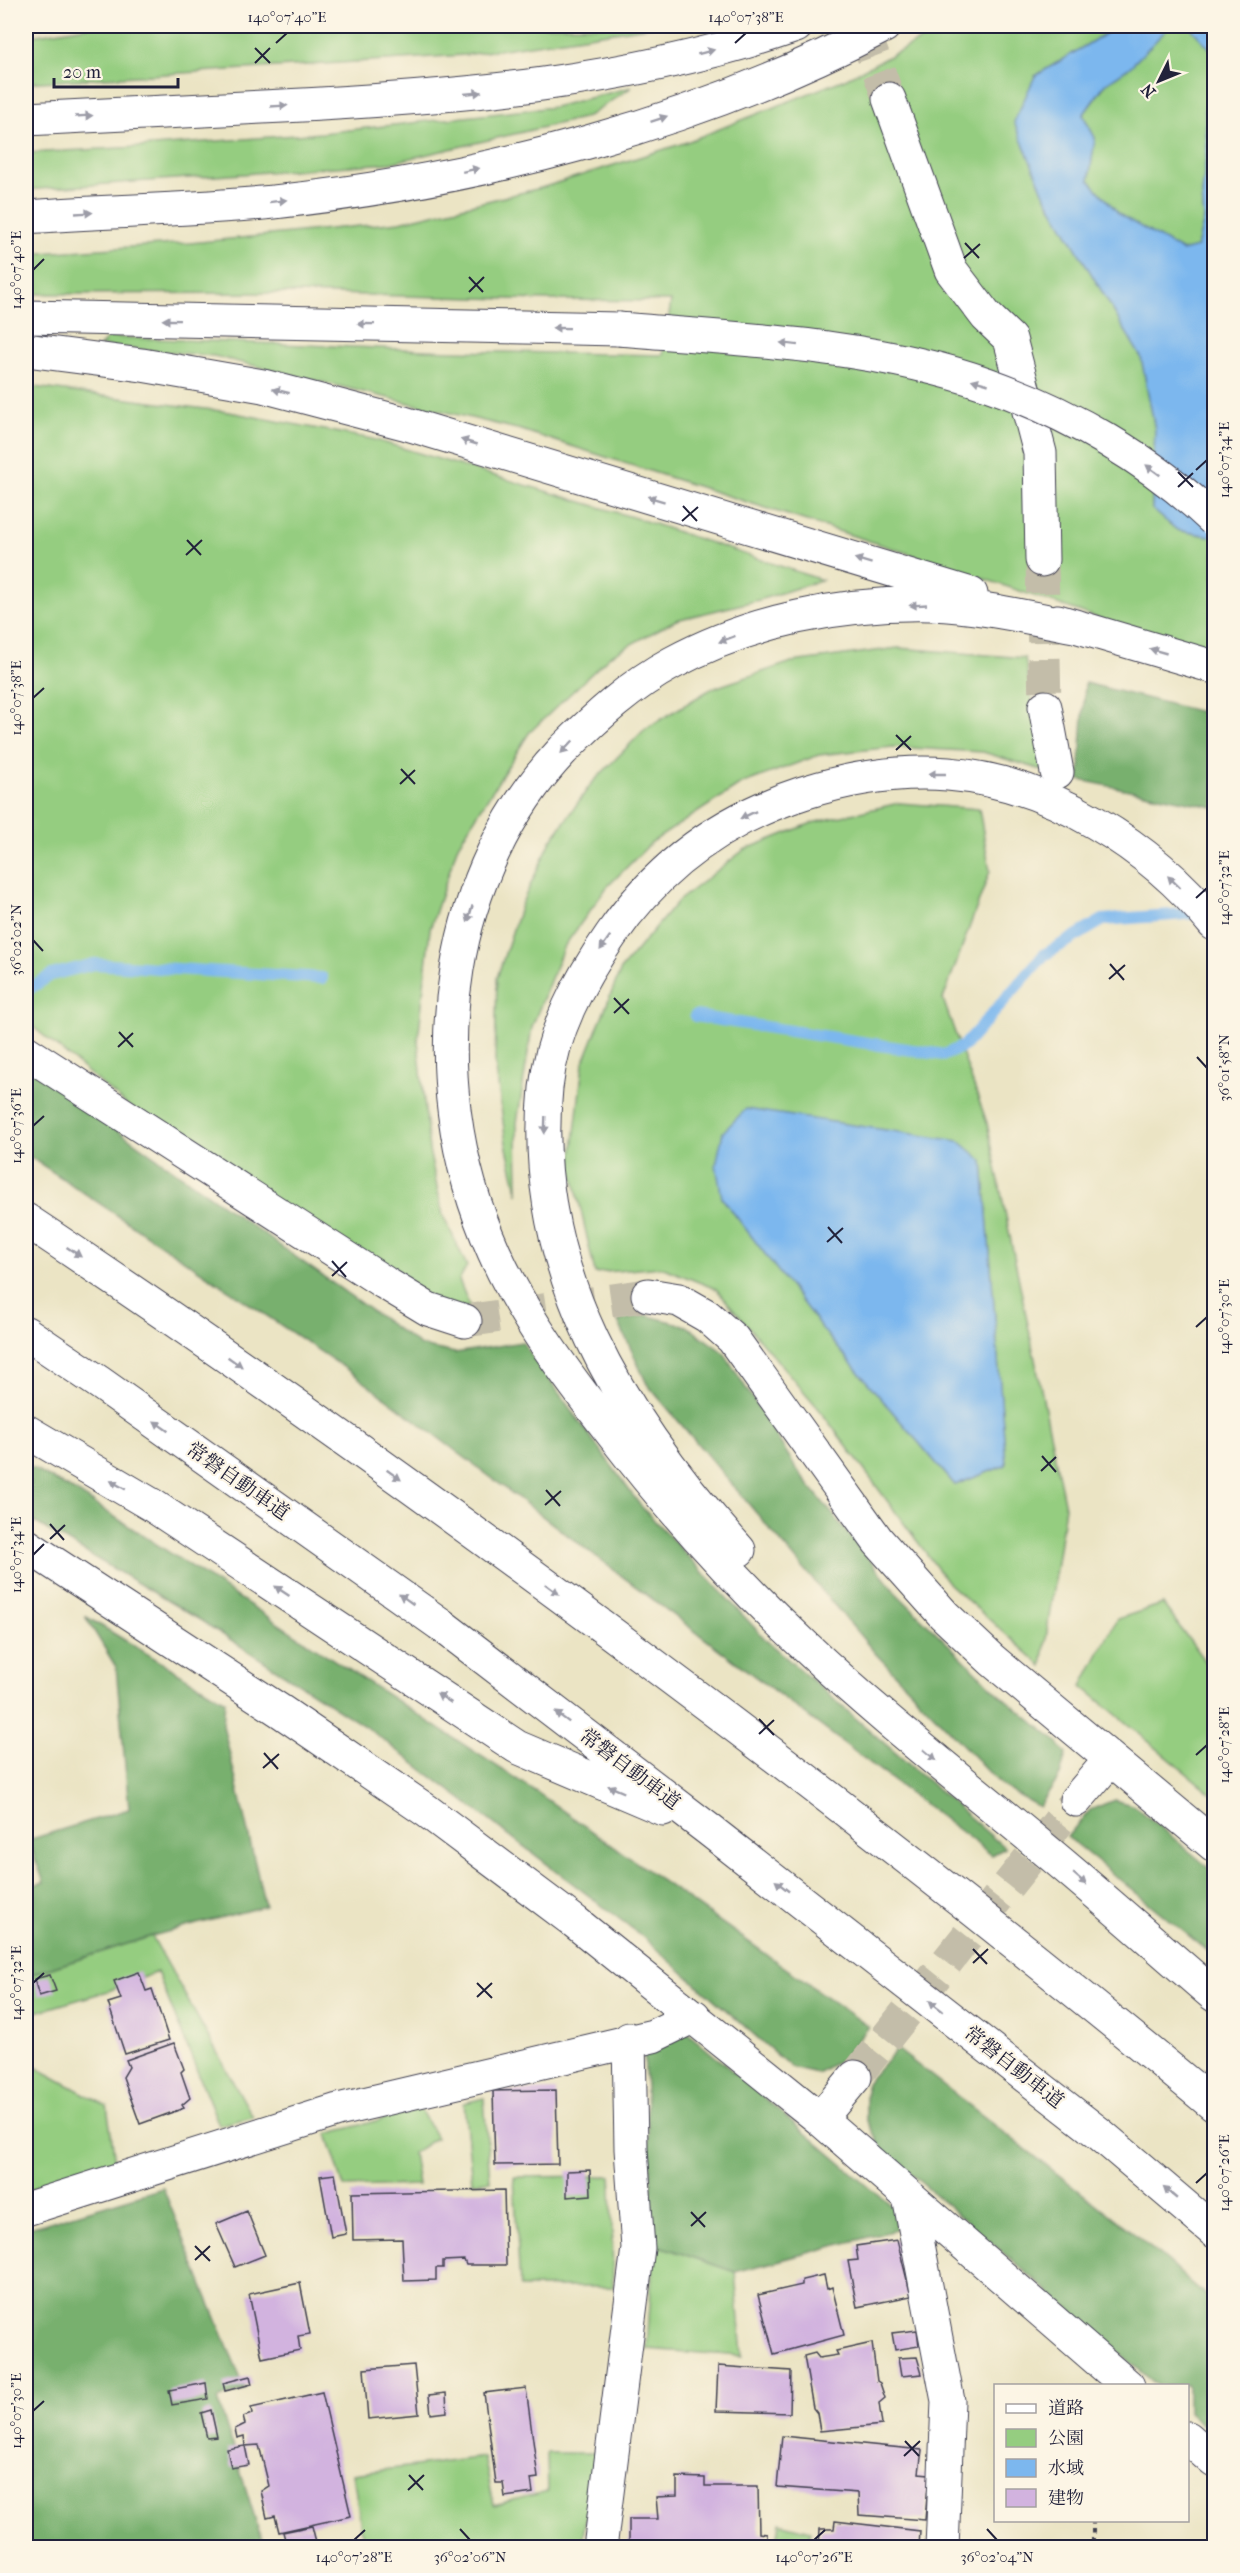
<svg xmlns="http://www.w3.org/2000/svg" width="1240" height="2573" font-family="'IM FELL French Canon','Noto Serif JP',serif">
  <rect width="100%" height="100%" fill="#fcf5e5"/>
  <filter id="ink" filterUnits="userSpaceOnUse"><feTurbulence type="fractalNoise" baseFrequency=".0167" numOctaves="2"/><feDisplacementMap in="SourceGraphic" scale="12" xChannelSelector="R" yChannelSelector="G"/><feConvolveMatrix kernelMatrix="1 2 1 2 8 2 1 2 1" color-interpolation-filters="sRGB"/></filter>
  <filter id="wash" filterUnits="userSpaceOnUse"><feTurbulence type="fractalNoise" baseFrequency=".008" numOctaves="4" result="noise"/><feDisplacementMap in="SourceGraphic" scale="24" xChannelSelector="R" yChannelSelector="G"/><feGaussianBlur stdDeviation="1.35" result="paint"/><feColorMatrix in="noise" values="0 0 0 0 0 0 0 0 0 0 0 0 0 0 0 0 0 1.4 0 .05"/><feComposite in="paint" operator="in"/></filter>
  <g filter="url(#wash)">
    <rect width="100%" height="100%" fill="#ebe4c4"/>
    <!-- green -->
    <path fill="#95cd80" stroke="#5c785e" stroke-width="1.5" fill-rule="evenodd" d="M91,26H654L465,55L26,83V37Z
      M948,26H1118L1035,76L1045,196L1141,357L1155,429L1152,509L1177,530L1214,537V649L1122,626L929,560L521,430L214,356L100,346L109,337L451,351L663,355L671,301L546,300L297,293L26,294V254L190,243L400,222L541,188L684,143L845,79Z
      M1170,26H1189L1214,53V74L1205,108L1207,146L1202,194L1204,219L1197,247L1182,251L1120,215L1089,180L1095,138L1083,115L1106,84L1130,67Z
      M632,87L587,117L390,163L26,190V153L140,147L322,133L554,107Z
      M26,386L229,412L372,439L642,520L822,580L759,600L676,620L611,655L529,733L458,845L430,929L418,1041L429,1150L443,1215L467,1266L459,1280L470,1307L429,1313L127,1105L26,1021Z
      M898,648L1025,658L1045,771L983,752L893,747L819,755L741,784L652,842L607,887L563,948L532,1027L517,1123L518,1194L506,1144L495,1062L497,978L521,905L551,841L591,784L645,729L711,689L792,662Z
      M899,803L979,809L990,871L943,999L987,1123L1065,1507L1042,1666L949,1584L819,1409L716,1289L661,1267L595,1273L571,1166L583,1064L621,969L678,901L744,850L812,823ZM983,1161L1006,1465L955,1485L828,1336L722,1198Z
      M1163,1604L1214,1674V1796L1082,1686L1117,1619Z
      M152,1936L253,2117L219,2125L157,1972L108,1991L26,2015V1976Z
      M26,2062L107,2106L115,2161L26,2191Z
      M484,2098L490,2181L472,2182L464,2103Z
      M420,2109L436,2138L413,2153L418,2185L344,2187L327,2134Z
      M611,2176L613,2287H520L514,2177Z
      M654,2244L735,2272L742,2356L647,2349Z
      M547,2453H597L581,2547H364L353,2474L484,2457L494,2505L548,2491Z
      M780,2523L811,2531L808,2547H776Z"/>
    <!-- forest -->
    <path fill="#78b06e" stroke="#4d6954" stroke-width="1.5" d="M1085,683L1214,715V807L1079,780Z
      M26,1065L421,1346L455,1353L522,1342L640,1505L768,1642L1005,1848L992,1855L355,1375L26,1154Z
      M645,1315L687,1326L724,1353L800,1474L898,1595L998,1693L1056,1741L1066,1754L1060,1776L1039,1807L1002,1786L875,1653L647,1384L618,1321Z
      M26,1465L78,1493L538,1793L869,2027L842,2059L817,2073L791,2067L638,1933L369,1729L200,1620L26,1517Z
      M85,1616L225,1701L223,1725L265,1906L152,1936L26,1976V1887L44,1882L28,1840L129,1809L116,1667Z
      M1114,1800L1135,1806L1214,1872V1956L1067,1837L1090,1810Z
      M684,2030L895,2209L896,2230L735,2272L654,2244L644,2052Z
      M897,2049L1132,2232L1214,2302V2435L1188,2412V2386L1157,2385L882,2149L866,2119V2083Z
      M163,2188L245,2389L218,2400L264,2547L26,2548V2229Z"/>
    <!-- water -->
    <path fill="#7cb7ee" stroke="#4f6c94" stroke-width="1.5" d="M1118,26H1170L1130,67L1105,84L1083,115L1095,138L1089,180L1120,215L1182,251L1197,247L1204,219L1202,194L1207,146L1205,108L1214,74V537L1177,530L1152,509L1155,429L1141,357L1045,196L1014,122L1035,76Z
      M1189,26H1214V53Z
      M746,1109L959,1141L983,1161L1006,1465L955,1485L828,1336L722,1198L716,1165L723,1132Z"/>
    <g fill="none" stroke-linecap="round" stroke-linejoin="round">
      <!-- stream -->
      <path stroke="#7cb7ee" stroke-width="12" d="M26,991L51,975L94,964L322,978
        M695,1016L944,1055L964,1046L1044,955L1103,920L1199,913"/>
    </g>
    <g id="blocks">
      <!-- building -->
      <path fill="#d2b3df" d="M139,1972L146,1991L152,1989L169,2040L125,2054L108,2003L121,1999L114,1981Z
        M50,1975L56,1991L39,1996L34,1979Z
        M174,2043L184,2069L181,2072L190,2098L182,2105L184,2108L140,2124L123,2077L129,2067L126,2060Z
        M556,2090L558,2164L495,2165L493,2091Z
        M590,2170L591,2195L567,2197V2171Z
        M335,2174L346,2234L331,2237L320,2176Z
        M504,2190L506,2265H466L464,2260L443,2261V2268H436V2280L404,2281L402,2239L353,2240L352,2193Z
        M247,2211L265,2255L235,2267L216,2224Z
        M897,2240L911,2296L857,2307L848,2261L858,2260L856,2246Z
        M824,2275L827,2289L832,2287L844,2335L774,2354L758,2295L802,2285V2280Z
        M300,2283L310,2334L298,2336L300,2350L262,2358L249,2294Z
        M917,2330L919,2346L895,2350L892,2333Z
        M872,2343L877,2381L880,2383L885,2398L879,2403L882,2425L820,2431L817,2413L813,2408L804,2356L815,2353L819,2358L838,2355L836,2351Z
        M917,2357L922,2374L901,2376L898,2358Z
        M414,2365L419,2414L368,2419L364,2369Z
        M718,2366L791,2371L790,2413L716,2411Z
        M250,2376L252,2384L225,2391L223,2383Z
        M206,2383L208,2399L172,2405L169,2390Z
        M526,2388L538,2478L531,2479L533,2493L505,2497L503,2483H496L484,2393Z
        M322,2392L351,2516L279,2532L275,2516L267,2518L261,2491L269,2486L259,2445L245,2446L249,2465L231,2468L227,2449L245,2446L244,2436L237,2438L235,2429L245,2424L243,2417L252,2414L251,2408Z
        M446,2393L447,2412L431,2414L429,2395Z
        M211,2410L217,2437L207,2438L201,2413Z
        M782,2436L922,2450L919,2473L929,2474L925,2520L859,2515L858,2493L777,2487Z
        M677,2477L705,2478V2486H758L759,2533L767,2534V2547H629V2519H658L656,2497L677,2496Z
        M835,2521L920,2531L919,2547H819L820,2529H834Z
        M312,2526L317,2546L340,2541L341,2547H287L283,2532Z"/>
    </g>
  </g>
  <g filter="url(#ink)">
    <use href="#blocks" fill-opacity="0" stroke="#403f50" stroke-width="1.5"/>
    <g fill="none" stroke-linecap="round" stroke-linejoin="round">
      <!-- minor-tunnel -->
      <path stroke="#c3bda9" stroke-width="33" stroke-dasharray="33 16" stroke-linecap="butt" d="M862,26L889,99
        M1042,560L1045,707
        M465,1321L648,1295
        M855,2077L1076,1800"/>
      <!-- minor casing -->
      <g stroke="#403f50" stroke-width="35">
        <path id="minor" d="M889,99L951,270L986,316L1010,339L1040,453L1042,560
          M1045,707L1057,772
          M26,1052L385,1283L428,1309L465,1321
          M648,1295L679,1300L707,1316L733,1339L878,1541L944,1615L992,1660L1214,1845
          M26,1545L282,1712L427,1811L575,1922L820,2119L1128,2386
          M1076,1800L1110,1760
          M820,2119L855,2077
          M909,2197L948,2401L942,2548
          M26,2209L338,2110L653,2036L694,2016
          M1188,2438L1214,2461
          M600,2548L638,2248L631,2149L629,2039"/>
      </g>
      <!-- highway casing -->
      <g stroke="#403f50" stroke-width="35">
        <path id="highway" d="M26,119C111,115 197,111 283,106C456,97 631,83 796,26
          M26,217C108,211 192,210 274,202C484,179 697,124 884,26
          M26,317L619,329
          M26,350L142,365L263,386L404,423L971,594
          M1058,621L1214,667
          M1079,627C1031,618 981,606 931,604C843,602 749,621 672,663C631,685 596,717 563,750C506,810 470,888 457,969C441,1065 454,1163 494,1252C523,1317 568,1377 611,1432C670,1509 735,1581 806,1647C881,1718 964,1782 1043,1848C1101,1896 1157,1946 1214,1995
          M26,1220C237,1360 443,1508 646,1659C839,1803 1029,1951 1214,2105
          M26,1333L100,1383L440,1624L708,1829L1101,2135L1214,2231
          M26,1431L152,1505L517,1747L663,1809
          M739,1550C622,1420 528,1270 546,1088C552,1031 579,981 611,935C659,865 722,819 803,793C850,778 898,770 948,774C1050,782 1151,846 1214,924"/>
      </g>
      <!-- path -->
      <path stroke="#403f50" stroke-width="4" stroke-dasharray="4.5 4.5" stroke-linecap="butt" d="M1093,2520V2548"/>
      <!-- minor -->
      <use href="#minor" stroke="#fff" stroke-width="33"/>
      <!-- highway -->
      <use href="#highway" stroke="#fff" stroke-width="33"/>
      <!-- highway-bridge casing -->
      <g stroke="#403f50" stroke-width="35" stroke-linecap="butt">
        <path id="highway-bridge" d="M619,329C738,339 874,344 987,384C1070,413 1151,460 1214,520"/>
      </g>
      <!-- highway-bridge -->
      <use href="#highway-bridge" stroke="#fff" stroke-width="33"/>
    </g>
    <!-- one-way arrows -->
    <defs><path id="oneway-solid" d="M-6-.8H1V-3.2L6.5 0L1 3.2V.8H-6Z" transform="scale(1.5)"/></defs>
    <g fill="#9c9ca7">
      <use href="#oneway-solid" transform="translate(706 52) rotate(-15)"/>
      <use href="#oneway-solid" transform="translate(473 93) rotate(-6)"/>
      <use href="#oneway-solid" transform="translate(279 106) rotate(-3)"/>
      <use href="#oneway-solid" transform="translate(84 116) rotate(-3)"/>
      <use href="#oneway-solid" transform="translate(659 119) rotate(-19)"/>
      <use href="#oneway-solid" transform="translate(471 170) rotate(-12)"/>
      <use href="#oneway-solid" transform="translate(278 201) rotate(-7)"/>
      <use href="#oneway-solid" transform="translate(84 213) rotate(-3)"/>
      <use href="#oneway-solid" transform="translate(171 320) rotate(-179)"/>
      <use href="#oneway-solid" transform="translate(366 324) rotate(-179)"/>
      <use href="#oneway-solid" transform="translate(561 328) rotate(-179)"/>
      <use href="#oneway-solid" transform="translate(789 344) rotate(-173)"/>
      <use href="#oneway-solid" transform="translate(980 382) rotate(-164)"/>
      <use href="#oneway-solid" transform="translate(281 391) rotate(-166)"/>
      <use href="#oneway-solid" transform="translate(469 442) rotate(-163)"/>
      <use href="#oneway-solid" transform="translate(1153 470) rotate(-144)"/>
      <use href="#oneway-solid" transform="translate(656 499) rotate(-163)"/>
      <use href="#oneway-solid" transform="translate(863 561) rotate(-163)"/>
      <use href="#oneway-solid" transform="translate(918 605) rotate(177)"/>
      <use href="#oneway-solid" transform="translate(727 639) rotate(159)"/>
      <use href="#oneway-solid" transform="translate(1158 651) rotate(-164)"/>
      <use href="#oneway-solid" transform="translate(567 747) rotate(134)"/>
      <use href="#oneway-solid" transform="translate(937 774) rotate(-180)"/>
      <use href="#oneway-solid" transform="translate(748 815) rotate(155)"/>
      <use href="#oneway-solid" transform="translate(1174 882) rotate(-136)"/>
      <use href="#oneway-solid" transform="translate(470 914) rotate(107)"/>
      <use href="#oneway-solid" transform="translate(605 943) rotate(125)"/>
      <use href="#oneway-solid" transform="translate(545 1125) rotate(92)"/>
      <use href="#oneway-solid" transform="translate(74 1252) rotate(34)"/>
      <use href="#oneway-solid" transform="translate(235 1362) rotate(35)"/>
      <use href="#oneway-solid" transform="translate(161 1426) rotate(-145)"/>
      <use href="#oneway-solid" transform="translate(394 1475) rotate(35)"/>
      <use href="#oneway-solid" transform="translate(118 1485) rotate(-150)"/>
      <use href="#oneway-solid" transform="translate(552 1589) rotate(37)"/>
      <use href="#oneway-solid" transform="translate(282 1591) rotate(-146)"/>
      <use href="#oneway-solid" transform="translate(406 1599) rotate(-145)"/>
      <use href="#oneway-solid" transform="translate(444 1698) rotate(-146)"/>
      <use href="#oneway-solid" transform="translate(562 1717) rotate(-143)"/>
      <use href="#oneway-solid" transform="translate(930 1755) rotate(40)"/>
      <use href="#oneway-solid" transform="translate(616 1789) rotate(-157)"/>
      <use href="#oneway-solid" transform="translate(1080 1879) rotate(41)"/>
      <use href="#oneway-solid" transform="translate(782 1886) rotate(-142)"/>
      <use href="#oneway-solid" transform="translate(936 2006) rotate(-142)"/>
      <use href="#oneway-solid" transform="translate(1170 2193) rotate(-140)"/>
    </g>
  </g>
  <!-- ticks -->
  <path fill="none" stroke="#22223b" stroke-width="2" d="M276,43L287,33M735,43L746,33M255,48L270,63M255,63L270,48M965,243L979,258M964,258L980,244M33,270L44,259M469,277L483,292M469,292L484,277M1196,470L1207,460M1178,472L1193,487M1178,487L1193,473M683,506L697,521M682,521L698,507M187,540L201,555M186,555L202,540M33,698L44,688M896,735L911,750M896,750L911,736M401,769L415,784M400,784L415,770M1196,898L1207,888M33,940L43,951M1110,964L1124,980M1109,979L1125,965M614,998L629,1014M614,1013L629,999M119,1032L133,1047M118,1047L133,1033M1197,1057L1207,1068M33,1126L44,1116M828,1227L842,1243M827,1242L843,1228M332,1261L346,1277M332,1276L347,1262M1196,1327L1207,1317M1042,1456L1056,1472M1041,1471L1056,1457M546,1490L560,1506M545,1505L561,1491M50,1524L64,1540M50,1539L65,1525M33,1555L44,1544M759,1719L774,1735M759,1734L774,1720M264,1753L278,1769M1196,1755L1207,1745M263,1768L279,1754M973,1949L987,1964M973,1963L988,1949M33,1983L44,1973M477,1983L492,1998M477,1997L492,1983M1196,2183L1207,2173M691,2212L705,2227M691,2226L706,2212M195,2246L210,2261M195,2260L210,2246M33,2411L44,2401M905,2441L919,2456M904,2456L920,2441M409,2475L423,2490M408,2490L424,2475M460,2529L470,2540M987,2529L997,2540M354,2540L365,2530M814,2540L825,2530"/>
  <g text-anchor="middle" dominant-baseline="central" stroke-width="4.5" stroke-linejoin="round" paint-order="stroke">
    <!-- street labels -->
    <g font-size="20" fill="#22223b" stroke="#fcf5e5">
      <text transform="translate(238 1481) rotate(35)">常磐自動車道</text>
      <text transform="translate(630 1769) rotate(37)">常磐自動車道</text>
      <text transform="translate(1014 2067) rotate(38)">常磐自動車道</text>
    </g>
  </g>
  <!-- margin -->
  <rect width="1240" height="2573" fill="none" stroke="#fcf5e5" stroke-width="66"/>
  <!-- legend -->
  <rect x="994" y="2384" width="195" height="138" fill="#fcf5e5" stroke="#a5a1a1" stroke-width="1.5"/>
  <rect x="1006" y="2404" width="30" height="9" fill="#ffffff" stroke="#a5a1a1" stroke-width="1.5"/>
  <text x="1048" y="2414" font-size="18" fill="#22223b">道路</text>
  <rect x="1006" y="2429" width="30" height="18" fill="#95cd80" stroke="#a5a1a1" stroke-width="1.5"/>
  <text x="1048" y="2444" font-size="18" fill="#22223b">公園</text>
  <rect x="1006" y="2459" width="30" height="18" fill="#7cb7ee" stroke="#a5a1a1" stroke-width="1.5"/>
  <text x="1048" y="2474" font-size="18" fill="#22223b">水域</text>
  <rect x="1006" y="2489" width="30" height="18" fill="#d2b3df" stroke="#a5a1a1" stroke-width="1.5"/>
  <text x="1048" y="2504" font-size="18" fill="#22223b">建物</text>
  <!-- north arrow -->
  <g transform="translate(1159 81) rotate(227)" stroke="#fcf5e5" stroke-width="4.5" paint-order="stroke">
  <path d="M0-4.5L10 22L0 15L-10 22Z" fill="#22223b"/>
  <text y="-9" font-size="16" font-weight="bold" text-anchor="middle" fill="#22223b">N</text>
  </g>
  <!-- scale -->
  <path d="M54 78v9h124v-9" fill="none" stroke="#22223b" stroke-width="3"/>
  <text x="63" y="78" font-size="18" fill="#22223b" stroke="#fcf5e5" stroke-width="4.5" paint-order="stroke">20 m</text>
  <rect x="33" y="33" width="1174" height="2507" fill="none" stroke="#22223b" stroke-width="2"/>
  <g font-size="15" text-anchor="middle" fill="#22223b">
    <text x="287" y="22">140°07'40"E</text>
    <text x="746" y="22">140°07'38"E</text>
    <text transform="translate(16 270) rotate(-90)" y="5">140°07'40"E</text>
    <text transform="translate(1224 460) rotate(-90)" y="5">140°07'34"E</text>
    <text transform="translate(16 698) rotate(-90)" y="5">140°07'38"E</text>
    <text transform="translate(1224 888) rotate(-90)" y="5">140°07'32"E</text>
    <text transform="translate(16 940) rotate(-90)" y="5">36°02'02"N</text>
    <text transform="translate(1224 1068) rotate(-90)" y="5">36°01'58"N</text>
    <text transform="translate(16 1126) rotate(-90)" y="5">140°07'36"E</text>
    <text transform="translate(1224 1317) rotate(-90)" y="5">140°07'30"E</text>
    <text transform="translate(16 1555) rotate(-90)" y="5">140°07'34"E</text>
    <text transform="translate(1224 1745) rotate(-90)" y="5">140°07'28"E</text>
    <text transform="translate(16 1983) rotate(-90)" y="5">140°07'32"E</text>
    <text transform="translate(1224 2173) rotate(-90)" y="5">140°07'26"E</text>
    <text transform="translate(16 2411) rotate(-90)" y="5">140°07'30"E</text>
    <text x="354" y="2562">140°07'28"E</text>
    <text x="470" y="2562">36°02'06"N</text>
    <text x="814" y="2562">140°07'26"E</text>
    <text x="997" y="2562">36°02'04"N</text>
  </g>
</svg>
